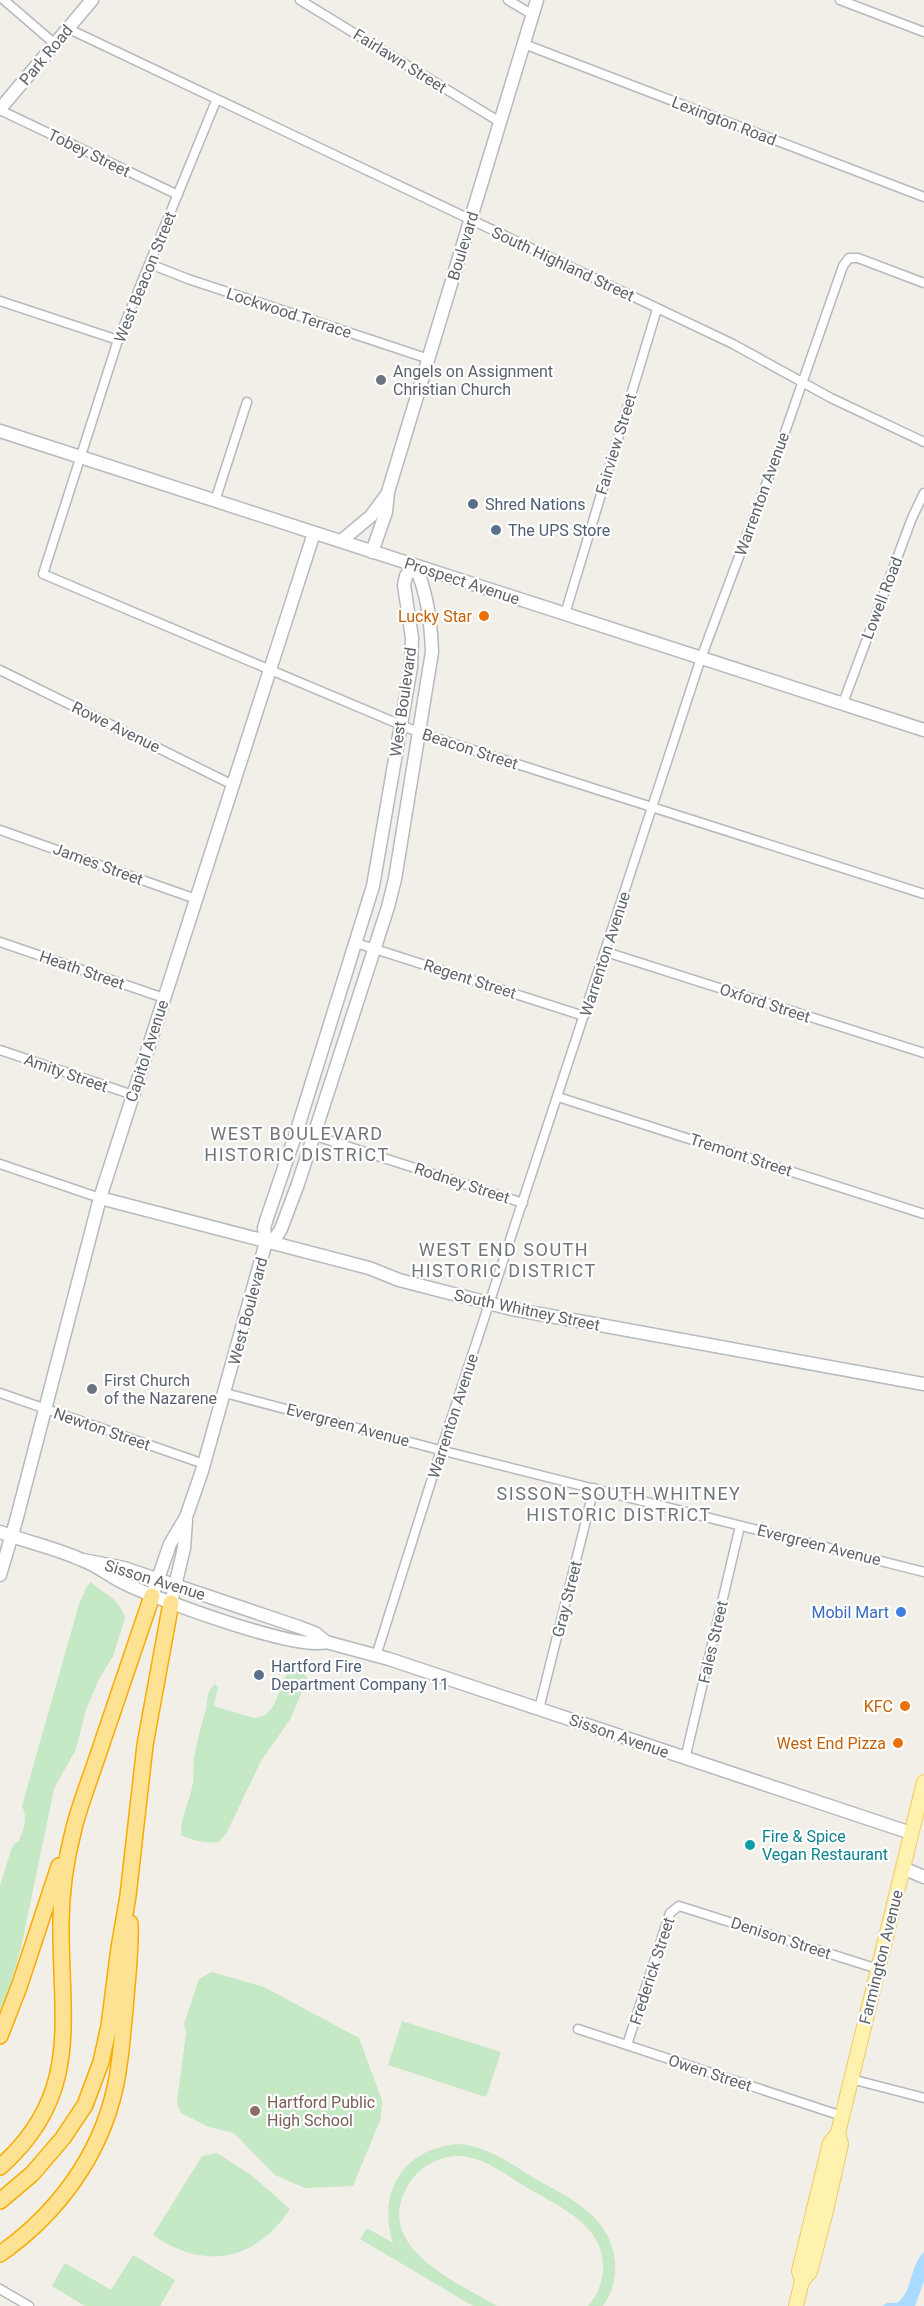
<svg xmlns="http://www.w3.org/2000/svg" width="924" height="2306" font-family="Roboto,sans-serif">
  <rect width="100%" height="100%" fill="#f1efe8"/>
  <!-- green -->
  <path fill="#c5e8c5" d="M91,1582C104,1594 120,1599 125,1618L113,1656L99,1679L86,1710L76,1749L54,1789L21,1948L7,1996L0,2010V1886L11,1850L14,1844L19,1841C24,1828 28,1818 22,1806L79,1604L87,1586Z
    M292,1668L304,1672L307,1678L291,1718L261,1761L226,1834L219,1842C207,1843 192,1841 181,1835C180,1817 191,1799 193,1782C194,1774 193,1766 194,1758C197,1741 201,1726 206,1709C208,1699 206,1691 215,1684L218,1688L214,1704L216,1707L254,1718C282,1716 275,1682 292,1668Z
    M212,1972L264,1987L359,2038L382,2100L381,2118L353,2186L305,2188L275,2175L234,2133L209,2127L181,2113L177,2103L186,2033L184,2024L199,1979Z
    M402,2021L501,2052L486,2097L388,2065Z
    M460,2144C488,2147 510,2163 534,2178C569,2198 612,2216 615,2263C616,2278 612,2293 603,2306H588C598,2294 604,2280 603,2264C601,2222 557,2206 526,2187C506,2175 484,2157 460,2156C440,2155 421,2166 410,2182C369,2246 455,2281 497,2306H473L360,2239L367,2228L393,2243C376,2191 405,2147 460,2144Z
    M217,2153L251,2175L290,2209C256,2261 204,2271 153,2235L202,2156Z
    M133,2255L175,2280L160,2306H85L52,2286L65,2263L111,2290Z"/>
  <!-- water -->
  <path fill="#aadaff" d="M924,2252V2281L915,2306H882L887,2303H897C914,2290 909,2266 924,2252Z"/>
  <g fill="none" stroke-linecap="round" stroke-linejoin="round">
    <!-- street casing -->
    <g stroke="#b5b8bc" stroke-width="11">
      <path id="street" d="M4,0L55,44
        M300,0L500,122
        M508,0L533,15
        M840,0L924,32
        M69,29L733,344L831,398L924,442
        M524,44L924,197
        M216,101L118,340L43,574L420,733L924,894
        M0,110L178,195
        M150,264L188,279L429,359
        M0,301L118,340
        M215,501L247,402
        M565,614L657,309
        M0,670L233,785
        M843,703L912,518L924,493
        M0,830L196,899
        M0,942L164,998
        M356,943L584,1016
        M606,952L924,1053
        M0,1050L133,1095
        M558,1097L924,1214
        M297,1130L523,1203
        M0,1164L100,1198
        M0,1393L204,1464
        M225,1393L436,1449L924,1572
        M376,1656L441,1450L701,658L776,458L843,266L849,258H858L924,283
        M539,1709L594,1488
        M685,1759L740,1526
        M578,2029L842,2116
        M627,2045L670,1913L679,1906L878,1969
        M851,2079L924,2098
        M0,2289L29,2306"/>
    </g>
    <!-- secondary casing -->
    <g stroke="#b6babf" stroke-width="15">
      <path id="secondary" d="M0,109L92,0
        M0,431L924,730
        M341,541L371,516L388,493
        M372,552L386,512L388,492L537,0
        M100,1198L369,1268L399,1280L512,1309L924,1384
        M0,1532C27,1542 56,1548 82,1560C98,1566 111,1577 126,1584C158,1600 297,1651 326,1642
        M83,1560L124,1568L299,1627L315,1633L326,1642L389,1659L911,1833
        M0,1575L16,1521L100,1198L314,533
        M152,1596L170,1544L186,1517L202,1471L266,1242L264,1228L267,1218L297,1130L373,886L411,667L412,638L404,585L406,576L415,566C427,591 431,623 432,652L395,879L388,907L298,1184L281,1229L276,1237L266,1242
        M171,1603L184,1548L186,1521
        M903,1868L924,1877"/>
    </g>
    <!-- primary casing -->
    <g stroke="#f2c960" stroke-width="16">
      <path id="primary" d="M802,2281L799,2271L830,2143L838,2133L924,1782
        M796,2306L802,2281L810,2272L826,2211L841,2144L838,2133"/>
    </g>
    <!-- highway casing -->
    <g stroke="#f9ab00" stroke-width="18">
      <path id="highway" d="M0,2036L19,1987L59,1866
        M0,2167C83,2094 60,2019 61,1923C61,1891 66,1859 74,1828C80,1804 90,1779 98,1755C116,1702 134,1649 152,1596
        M0,2201L32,2174L63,2138L85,2105L101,2062L109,2026L119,1948L128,1896L145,1745L171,1603
        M0,2254C57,2214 100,2156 115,2088C121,2062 122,2036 125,2010C127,1981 131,1952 130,1923"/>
    </g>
    <!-- street -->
    <use href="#street" stroke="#fff" stroke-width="8"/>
    <!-- secondary -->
    <use href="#secondary" stroke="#fff" stroke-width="12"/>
    <!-- primary -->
    <use href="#primary" stroke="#fff2af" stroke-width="14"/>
    <!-- highway -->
    <use href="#highway" stroke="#fde293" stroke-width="15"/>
  </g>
  <!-- markers -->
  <g fill="#6b7280" stroke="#fff" stroke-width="2">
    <circle cx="381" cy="380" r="6"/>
    <circle cx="92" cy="1389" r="6"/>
  </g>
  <g fill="#5c6f8a" stroke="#fff" stroke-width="2">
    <circle cx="473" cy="504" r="6"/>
    <circle cx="496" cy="530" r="6"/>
    <circle cx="259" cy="1675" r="6"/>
  </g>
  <g fill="#e8710a" stroke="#fff" stroke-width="2">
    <circle cx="484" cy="616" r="6"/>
    <circle cx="905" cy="1706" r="6"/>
    <circle cx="898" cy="1743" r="6"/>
  </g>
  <circle fill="#3f7fe0" stroke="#fff" stroke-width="2" cx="901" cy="1612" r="6"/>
  <circle fill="#0f9aa8" stroke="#fff" stroke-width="2" cx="750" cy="1845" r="6"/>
  <circle fill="#8d6e63" stroke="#fff" stroke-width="2" cx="255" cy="2111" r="6"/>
  <g text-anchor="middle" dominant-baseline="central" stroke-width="4.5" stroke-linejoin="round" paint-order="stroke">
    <!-- street labels -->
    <g font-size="16" fill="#5f6368" stroke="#fff">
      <text transform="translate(46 55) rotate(-50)">Park Road</text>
      <text transform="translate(400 61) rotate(32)">Fairlawn Street</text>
      <text transform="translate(724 121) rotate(21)">Lexington Road</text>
      <text transform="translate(89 153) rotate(26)">Tobey Street</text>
      <text transform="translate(463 246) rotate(-73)">Boulevard</text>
      <text transform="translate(563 264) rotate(25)">South Highland Street</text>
      <text transform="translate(145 277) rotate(-68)">West Beacon Street</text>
      <text transform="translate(289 313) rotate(18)">Lockwood Terrace</text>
      <text transform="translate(616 444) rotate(-73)">Fairview Street</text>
      <text transform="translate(762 494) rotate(-70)">Warrenton Avenue</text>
      <text transform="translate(462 581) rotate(18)">Prospect Avenue</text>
      <text transform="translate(882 598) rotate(-69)">Lowell Road</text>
      <text transform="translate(403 702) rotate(-82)">West Boulevard</text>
      <text transform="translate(116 727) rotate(26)">Rowe Avenue</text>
      <text transform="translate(470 749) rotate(18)">Beacon Street</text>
      <text transform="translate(98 864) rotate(20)">James Street</text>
      <text transform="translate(605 954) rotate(-72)">Warrenton Avenue</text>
      <text transform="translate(82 970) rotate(19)">Heath Street</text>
      <text transform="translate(470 979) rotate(18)">Regent Street</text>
      <text transform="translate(765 1003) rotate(18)">Oxford Street</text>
      <text transform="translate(147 1051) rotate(-72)">Capitol Avenue</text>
      <text transform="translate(66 1073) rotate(19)">Amity Street</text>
      <text transform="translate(741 1155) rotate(18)">Tremont Street</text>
      <text transform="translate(462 1183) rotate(18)">Rodney Street</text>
      <text transform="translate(527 1310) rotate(12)">South Whitney Street</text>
      <text transform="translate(248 1311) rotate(-75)">West Boulevard</text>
      <text transform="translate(453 1416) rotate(-72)">Warrenton Avenue</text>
      <text transform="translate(348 1425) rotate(15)">Evergreen Avenue</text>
      <text transform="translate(102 1429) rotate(19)">Newton Street</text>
      <text transform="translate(819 1545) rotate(14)">Evergreen Avenue</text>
      <text transform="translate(155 1580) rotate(17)">Sisson Avenue</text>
      <text transform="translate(567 1599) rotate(-76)">Gray Street</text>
      <text transform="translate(713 1642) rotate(-77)">Fales Street</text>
      <text transform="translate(619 1736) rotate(19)">Sisson Avenue</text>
      <text transform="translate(781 1938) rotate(18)">Denison Street</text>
      <text transform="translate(881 1957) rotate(-76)">Farmington Avenue</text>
      <text transform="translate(652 1971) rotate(-72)">Frederick Street</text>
      <text transform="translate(710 2073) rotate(18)">Owen Street</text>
    </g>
    <!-- worship labels -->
    <g font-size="16" fill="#5b616d" stroke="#fff" text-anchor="start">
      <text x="393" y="371">Angels on Assignment<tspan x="393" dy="18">Christian Church</tspan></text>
      <text x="104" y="1380">First Church<tspan x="104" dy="18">of the Nazarene</tspan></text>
    </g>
    <!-- service labels -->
    <g font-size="16" fill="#4e5e75" stroke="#fff" text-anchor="start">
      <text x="485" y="504">Shred Nations</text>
      <text x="508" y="530">The UPS Store</text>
      <text x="271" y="1666">Hartford Fire<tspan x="271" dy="18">Department Company 11</tspan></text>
    </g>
    <!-- food labels -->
    <g font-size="16" fill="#c56008" stroke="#fff" text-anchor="end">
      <text x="472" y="616">Lucky Star</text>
      <text x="893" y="1706">KFC</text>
      <text x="886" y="1743">West End Pizza</text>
    </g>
    <!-- shop labels -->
    <g font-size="16" fill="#366cbe" stroke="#fff" text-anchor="end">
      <text x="889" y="1612">Mobil Mart</text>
    </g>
    <!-- culture labels -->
    <g font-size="16" fill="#0d838f" stroke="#fff" text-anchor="start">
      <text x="762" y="1836">Fire &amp; Spice<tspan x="762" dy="18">Vegan Restaurant</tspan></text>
    </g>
    <!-- education labels -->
    <g font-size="16" fill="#785e54" stroke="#fff" text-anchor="start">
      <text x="267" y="2102">Hartford Public<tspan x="267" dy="18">High School</tspan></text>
    </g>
    <!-- neighbourhood labels -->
    <g font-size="18" letter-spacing="1.5" fill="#70757a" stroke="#fff">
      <text x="297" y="1133">WEST BOULEVARD<tspan x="297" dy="21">HISTORIC DISTRICT</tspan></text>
      <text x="504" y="1249">WEST END SOUTH<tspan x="504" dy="21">HISTORIC DISTRICT</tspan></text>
      <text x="619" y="1493">SISSON–SOUTH WHITNEY<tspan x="619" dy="21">HISTORIC DISTRICT</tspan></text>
    </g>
  </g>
</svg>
